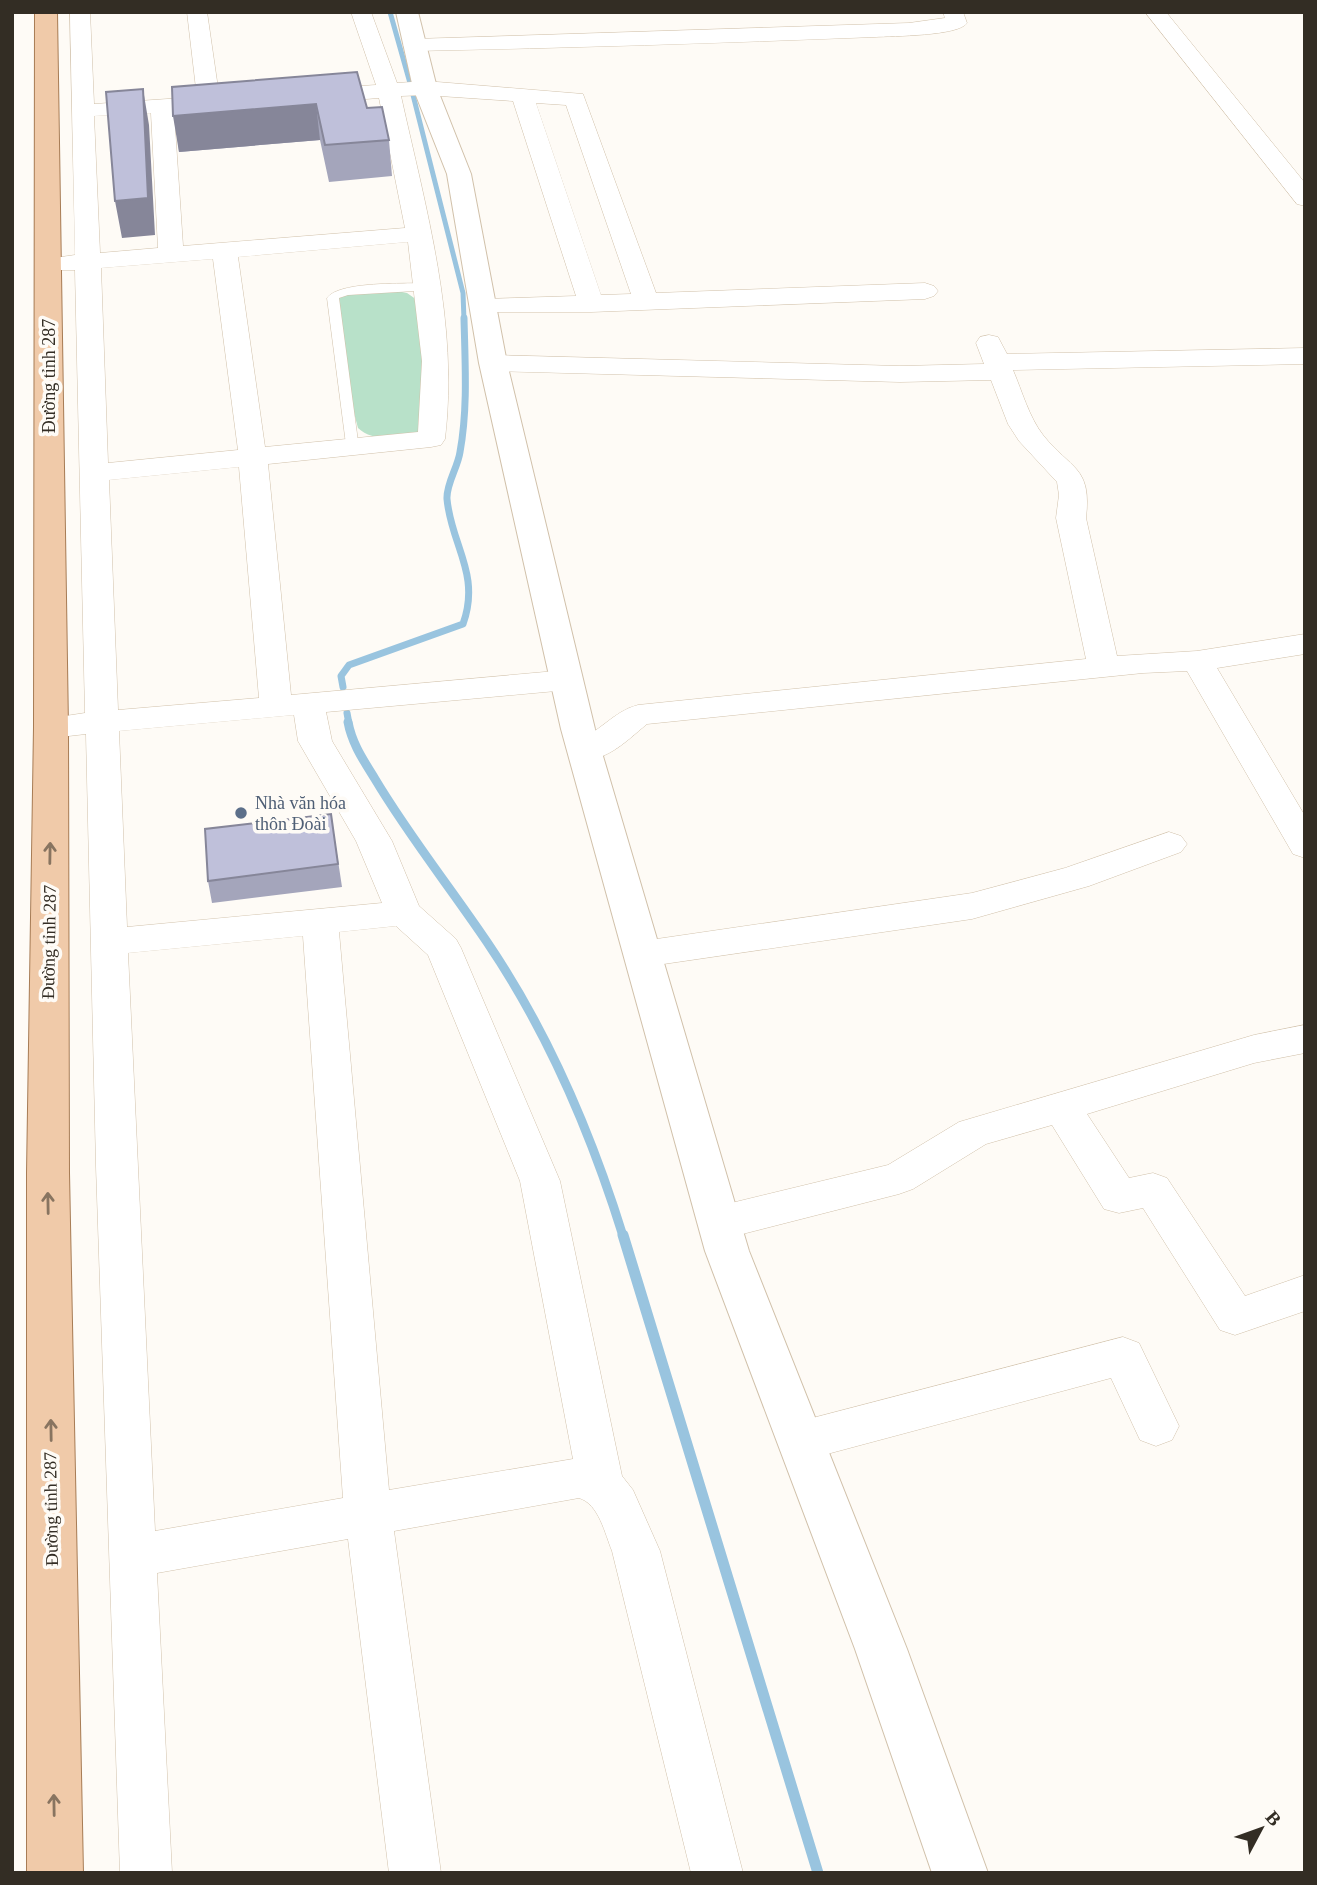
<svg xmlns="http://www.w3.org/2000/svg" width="1317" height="1885" font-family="'Times New Roman',serif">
  <rect width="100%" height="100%" fill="#fefbf6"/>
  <!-- green -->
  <path fill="#b8e1c9" d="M387,289L407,293L420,302L425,360L422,431C402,439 374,443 358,428L354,413L334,297Z"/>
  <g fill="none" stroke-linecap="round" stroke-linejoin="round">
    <!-- stream-far3 -->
    <path stroke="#99c4df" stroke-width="5" d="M390,12L410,83
      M413,95L463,293L464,320"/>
    <!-- stream-far2 -->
    <path stroke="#99c4df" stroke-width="7" d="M343,687L341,676L349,665L463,624C481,574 451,545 447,499C446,484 458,467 460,452C468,408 465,363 464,318
      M347,713L349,724"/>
    <!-- stream-far1 -->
    <path stroke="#99c4df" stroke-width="9" d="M348,722C352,744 364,761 375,779C409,836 450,887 487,942C548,1032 591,1133 623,1236"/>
    <!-- stream -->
    <path stroke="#99c4df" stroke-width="11" d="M623,1235L818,1873"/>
    <!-- service casing -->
    <g stroke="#d1c1aa" stroke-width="1">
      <path id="service" d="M427,283L433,287L431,290L348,295L339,298L359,449L352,453L347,452L327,298C339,281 405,284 427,283Z"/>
    </g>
    <!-- minor casing -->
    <g stroke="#d1c1aa" stroke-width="1">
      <path id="minor" d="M70,12H90L94,104L197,97L187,12H207L219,95L229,97L232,102L221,109L174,112L183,246L405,228L379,98L314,103L303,96L314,89L376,85L351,12H371L397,83L425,81L583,94L656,293L925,283L934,286L938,291L934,296L925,299L591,312H474L470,307L474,302L483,299L576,296L513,101L425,95L401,96C426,209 459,323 445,439L441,445L431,447L268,464L291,695L567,670L578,673L583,680L578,687L567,690L326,712L332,741L392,841L419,906L456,939L461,948L560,1181L622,1476L633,1490L660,1551L743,1873H691L612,1551C605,1534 599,1504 579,1498L394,1531L441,1873H389L348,1539L157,1573L172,1873H120L96,1166L86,734L51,738L39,734L34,727L39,720L85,713L75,270H40L36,265L40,260L75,255ZM536,103L566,105L631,294L601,295ZM151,113L158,248L100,253L94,116ZM408,242L422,361L418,432L265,447L238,257ZM213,259L238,450L108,463L101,268ZM239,467L259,698L118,710L109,480ZM294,715L298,741L356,841L382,903L127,927L119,731ZM396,926L428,955L520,1181L573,1459L389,1490L339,932ZM303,936L343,1498L155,1531L128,953Z
        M943,12H963L967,23C959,36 892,36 875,37C721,43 568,48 414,51L403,45L414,39L909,23L945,18Z
        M1145,12H1166L1305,183V206L1297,204Z
        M989,335L998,337L1007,354L1305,348V364L1013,370C1022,391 1029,417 1043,435C1071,470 1092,466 1086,518L1117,656L1197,651L1305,634V654L1217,668L1305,816V858L1293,854L1187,671L1143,673L647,724C625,742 603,766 573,758L568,750L573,742C598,735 613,711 638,705L1086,659L1056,518L1059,495L1057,482L1019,441L1008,424L991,380L900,382L493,371L484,369L480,363L484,357L493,355L900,366L984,364L976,343L980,337Z
        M1169,832L1181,836L1187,844L1181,852L1089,886L972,919L643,967L630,963L625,954L630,945L643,941L972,893L1065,868Z
        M1305,1025V1053L1254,1063L1087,1114L1129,1178L1153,1173L1167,1178L1245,1296L1305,1275V1311L1235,1335L1220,1330L1143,1208L1119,1213L1104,1209L1052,1125L986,1144L913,1189L899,1194L719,1240L704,1235L698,1223L704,1211L719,1206L888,1165L959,1122L1254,1035Z
        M1123,1337L1139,1343L1179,1426L1172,1440L1156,1446L1140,1440L1111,1378L801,1461L785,1455L778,1441L785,1427L801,1421Z"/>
    </g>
    <!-- tertiary casing -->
    <g stroke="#d1c1aa" stroke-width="2">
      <path id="tertiary" d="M396,12H418L437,88L471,174L507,363L595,729L749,1251L907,1649L988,1873H932L855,1649L705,1251L561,729L479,363L447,174L413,88Z"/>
    </g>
    <!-- primary casing -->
    <g stroke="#a77c55" stroke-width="2">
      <path id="primary" d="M35,12H57L68,727L69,1173L83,1873H27V1173L34,727Z"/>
    </g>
    <!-- service -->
    <use href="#service" fill="#fff" fill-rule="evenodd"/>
    <!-- minor -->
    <use href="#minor" fill="#fff" fill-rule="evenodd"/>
    <!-- tertiary -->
    <use href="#tertiary" fill="#fff" fill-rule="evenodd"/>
    <!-- primary -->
    <use href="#primary" fill="#f0caa9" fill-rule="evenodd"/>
  </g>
  <!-- wall -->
  <path fill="#a4a5bb" d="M172,87L367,108L389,140L392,176L329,182L320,140L179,152Z
    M331,814L342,887L212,903L208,881Z"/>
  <!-- shaded-wall -->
  <path fill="#868699" d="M143,89L149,125L155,235L122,238L115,201Z
    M316,104L320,140L179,152L173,116Z"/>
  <!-- building -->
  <path fill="#bfc0da" stroke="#868699" stroke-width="2" d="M357,72L367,108L382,107L389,140L325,145L316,104L173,116L172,87Z
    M143,89L148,198L115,201L106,92Z
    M331,814L338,864L208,881L205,829Z"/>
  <!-- one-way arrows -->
  <defs><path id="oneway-shaft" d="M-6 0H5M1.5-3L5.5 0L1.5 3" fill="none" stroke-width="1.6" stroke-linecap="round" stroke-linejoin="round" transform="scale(1.75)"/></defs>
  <g stroke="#887460">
    <use href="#oneway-shaft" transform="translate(50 853) rotate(-89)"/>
    <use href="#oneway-shaft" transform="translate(48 1203) rotate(-91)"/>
    <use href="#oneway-shaft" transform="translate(51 1430) rotate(-91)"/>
    <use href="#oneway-shaft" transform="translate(54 1805) rotate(-91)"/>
  </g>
  <!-- markers -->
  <circle fill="#5c6f8a" stroke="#fefbf6" stroke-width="2.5" cx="241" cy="813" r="7"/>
  <g text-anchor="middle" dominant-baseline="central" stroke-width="7" stroke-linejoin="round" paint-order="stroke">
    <!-- street labels -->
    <g font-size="18" fill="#332d24" stroke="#fefbf6">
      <text transform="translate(49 376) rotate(-90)">Đường tỉnh 287</text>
      <text transform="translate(49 942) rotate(-89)">Đường tỉnh 287</text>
      <text transform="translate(51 1509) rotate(-91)">Đường tỉnh 287</text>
    </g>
    <!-- service labels -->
    <g font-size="18" fill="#4e5e75" stroke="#fefbf6" text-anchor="start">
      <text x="255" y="803">Nhà văn hóa<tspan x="255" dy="21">thôn Đoài</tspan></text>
    </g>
  </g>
  <!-- border -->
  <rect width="1317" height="1885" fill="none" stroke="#332d24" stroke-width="28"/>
  <!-- north arrow -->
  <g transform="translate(1261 1829) rotate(49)" stroke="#fefbf6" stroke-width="5" paint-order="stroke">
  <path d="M0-5L12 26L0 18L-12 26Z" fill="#332d24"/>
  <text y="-10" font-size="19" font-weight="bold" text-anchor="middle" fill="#332d24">B</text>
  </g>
</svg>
